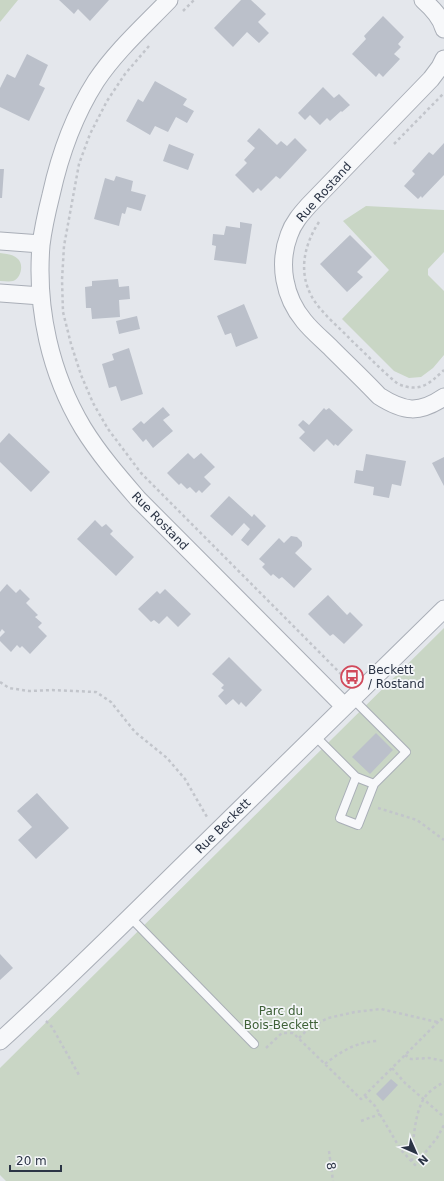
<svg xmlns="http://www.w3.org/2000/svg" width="444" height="1181" font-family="'DejaVu Sans',sans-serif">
  <rect width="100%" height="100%" fill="#e4e7ec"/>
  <!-- green -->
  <path fill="#c9d6c5" d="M0,0H18L0,22Z
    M366,206L444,210V252L428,269V275L444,291V355L433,368L421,377L409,378L394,371L342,319L389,270L343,221Z
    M0,253C6,254 13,254 18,259C24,265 21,278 13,281C9,282 4,281 0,281Z
    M444,628V1181H6L0,1175V1068Z"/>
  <!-- building -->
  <path fill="#bbc0ca" d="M59,0H109L90,21L78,9L74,14Z
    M241,0H251L266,14L258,22L269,33L259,43L247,32L233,47L214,28Z
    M383,16L404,37L398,44L401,47L394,54L400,59L383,77L379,73L376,77L352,54L366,39L364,36Z
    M27,54L48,65L39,85L45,88L29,121L0,107V88L7,74L15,78Z
    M155,81L187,99L183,105L194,111L187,123L176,117L168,132L155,126L150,135L126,121L138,99L143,102Z
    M323,87L334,98L339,94L350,105L342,112L341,111L330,121L327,118L320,125L310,115L305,120L298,113Z
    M259,128L277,145L281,141L287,146L295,138L307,150L280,179L276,176L261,191L258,188L253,193L235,175L247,163L244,160L255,148L247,141Z
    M444,143V175L422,198L421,196L418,199L404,186L415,174L412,171L429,152L433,155Z
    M169,144L194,154L188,170L163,161Z
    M0,169H4L2,198H0Z
    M116,176L133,181L131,191L146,195L141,211L127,207L125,214L122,213L119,226L94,219L105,178L114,181Z
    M240,222L252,224L246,264L214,260L216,246L212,245L213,234L224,235L226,226L240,228Z
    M350,235L372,257L357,272L363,277L347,292L320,264Z
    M118,279L119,287L129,286L130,299L119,300L120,317L92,319L91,308H86L85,287L92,286V281Z
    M244,304L258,338L236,347L231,333L225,335L217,316Z
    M137,316L140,329L119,334L116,321Z
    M129,348L143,394L121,401L116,386L109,388L102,364L114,360L112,354Z
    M163,407L170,415L163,420L173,431L153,448L146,439L143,442L132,429L141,421L144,424Z
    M324,408L326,410L329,408L353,430L338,446L335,444L334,446L327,439L314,452L299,438L305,432L298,425L303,420L309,425Z
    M9,433L50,472L31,492L0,462V443Z
    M188,453L194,459L201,453L215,467L204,477L211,484L202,493L199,490L196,493L190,487L187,489L181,483L179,485L167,473Z
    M366,454L406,461L401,486L392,484L389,498L373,495L374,487L354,483L356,470L363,471Z
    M444,457V486L432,463Z
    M229,496L252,517L254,514L266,526L248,546L241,540L250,529L244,523L232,536L210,516Z
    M95,520L102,527L106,524L113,531L110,534L134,557L116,576L77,539Z
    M291,536L297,537L302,542V546L295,553L312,569L294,588L282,577L279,579L273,574L271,576L262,567L265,564L259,559L279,538L284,543Z
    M7,584L16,593L20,589L30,599L26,603L38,615L35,617L42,623L38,627L47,636L30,654L22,646L20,648L17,645L11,652L0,641V637L5,632L2,629L0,632V592Z
    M165,589L191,614L178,627L167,616L159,624L154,620L151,622L138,609L157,591L160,594Z
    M328,595L347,615L350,612L363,625L344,644L333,634L330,636L308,614Z
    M229,657L262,690L246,707L241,702L239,705L233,699L226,705L218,696L224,690L221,688L224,685L212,674Z
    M376,733L393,750L370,774L352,757Z
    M37,793L69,828L36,859L18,840L32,827L17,811Z
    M0,954L13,968L0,980Z
    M391,1079L398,1085L383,1101L376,1094Z"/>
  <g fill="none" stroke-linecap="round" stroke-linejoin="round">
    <!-- service casing -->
    <g stroke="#a9aeb7" stroke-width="10">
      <path id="service" d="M314,735L356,777L340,818L358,825L374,784L406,752L352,698
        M356,777L374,784
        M130,917L254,1044"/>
    </g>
    <!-- minor casing -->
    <g stroke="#a9aeb7" stroke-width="19">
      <path id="minor" d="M169,0C144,26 116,51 96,81C73,117 60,154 51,195C47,211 43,229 41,245C36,309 50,373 83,428C99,454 119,477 138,499L344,706
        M423,0C432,8 441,17 444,29
        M444,59L440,67L431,79L309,205C301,214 293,223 289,235C278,264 284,297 304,321C312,331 323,340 332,349C348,365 364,380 379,396C404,412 419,414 444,397
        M0,241L41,244
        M0,293L41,296
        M0,1041C63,984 123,924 184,864C270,779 357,694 444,609"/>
    </g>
    <!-- path -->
    <path stroke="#c2c5cb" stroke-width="2.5" stroke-dasharray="3 3" stroke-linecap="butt" d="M183,11L194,0
      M149,46L125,74L107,101L90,134L79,164L64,246L62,280L63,312L71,344L81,375L93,403L108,429L141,473L347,680
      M394,144L444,93
      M319,222C304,245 298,272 312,297C321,313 339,327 351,340C367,355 382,371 398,384C420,393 429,384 444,370
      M0,682L9,688L29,691L52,690L96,692L111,702L135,732L167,758L185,779L207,817
      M378,808L417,820L444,840
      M46,1021L52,1027L79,1075
      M299,1038L309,1028L328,1018L355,1012L381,1009L437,1022
      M266,1048L282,1033H293L361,1099L441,1019L444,1022
      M405,1055L411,1059L429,1058L444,1061
      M325,1064C341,1051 357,1042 377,1041
      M392,1068L405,1083L444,1117
      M365,1096L375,1106L401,1150L415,1165L437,1138L444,1125
      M361,1121L380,1114
      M329,1151L333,1181
      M412,1161C413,1143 414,1117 423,1100C427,1092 437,1086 444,1082"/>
    <!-- service -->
    <use href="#service" stroke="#f7f8fa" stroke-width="8"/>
    <!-- minor -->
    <use href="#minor" stroke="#f7f8fa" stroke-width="17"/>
  </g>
  <!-- icons -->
  <defs>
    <g id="bus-ring" transform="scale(1.15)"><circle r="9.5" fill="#f4f6f9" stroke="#d1495b" stroke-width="1.5"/><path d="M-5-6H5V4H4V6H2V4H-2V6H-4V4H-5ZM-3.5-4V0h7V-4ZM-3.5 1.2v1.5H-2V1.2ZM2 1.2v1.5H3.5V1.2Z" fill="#d1495b"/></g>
  </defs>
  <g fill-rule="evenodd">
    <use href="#bus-ring" x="352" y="677"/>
  </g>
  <g text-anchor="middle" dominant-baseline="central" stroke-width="3.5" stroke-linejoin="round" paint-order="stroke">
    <!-- street labels -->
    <g font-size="12" fill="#2b3445" stroke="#f4f6f9">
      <text transform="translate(324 192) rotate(-48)">Rue Rostand</text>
      <text transform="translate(160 521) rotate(46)">Rue Rostand</text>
      <text transform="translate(223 826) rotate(-45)">Rue Beckett</text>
      <text transform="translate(331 1166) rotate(82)">8</text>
    </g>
    <!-- poi labels -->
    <g font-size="12" fill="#2b3445" stroke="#f4f6f9" text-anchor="start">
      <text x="368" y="670">Beckett<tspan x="368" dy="14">/ Rostand</tspan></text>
    </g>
    <!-- park labels -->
    <g font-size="12" fill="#3f6138" stroke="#f4f6f9">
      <text x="281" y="1011">Parc du<tspan x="281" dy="14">Bois-Beckett</tspan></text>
    </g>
  </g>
  <!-- north arrow -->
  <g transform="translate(416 1153) rotate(135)" stroke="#f4f6f9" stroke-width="3" paint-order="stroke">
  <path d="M0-3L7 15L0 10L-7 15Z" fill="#2b3445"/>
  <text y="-6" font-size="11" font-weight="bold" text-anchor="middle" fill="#2b3445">N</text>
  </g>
  <!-- scale -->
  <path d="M10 1165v6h51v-6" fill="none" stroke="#2b3445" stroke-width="2"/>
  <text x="16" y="1165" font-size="12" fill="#2b3445" stroke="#f4f6f9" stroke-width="3" paint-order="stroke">20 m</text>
</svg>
